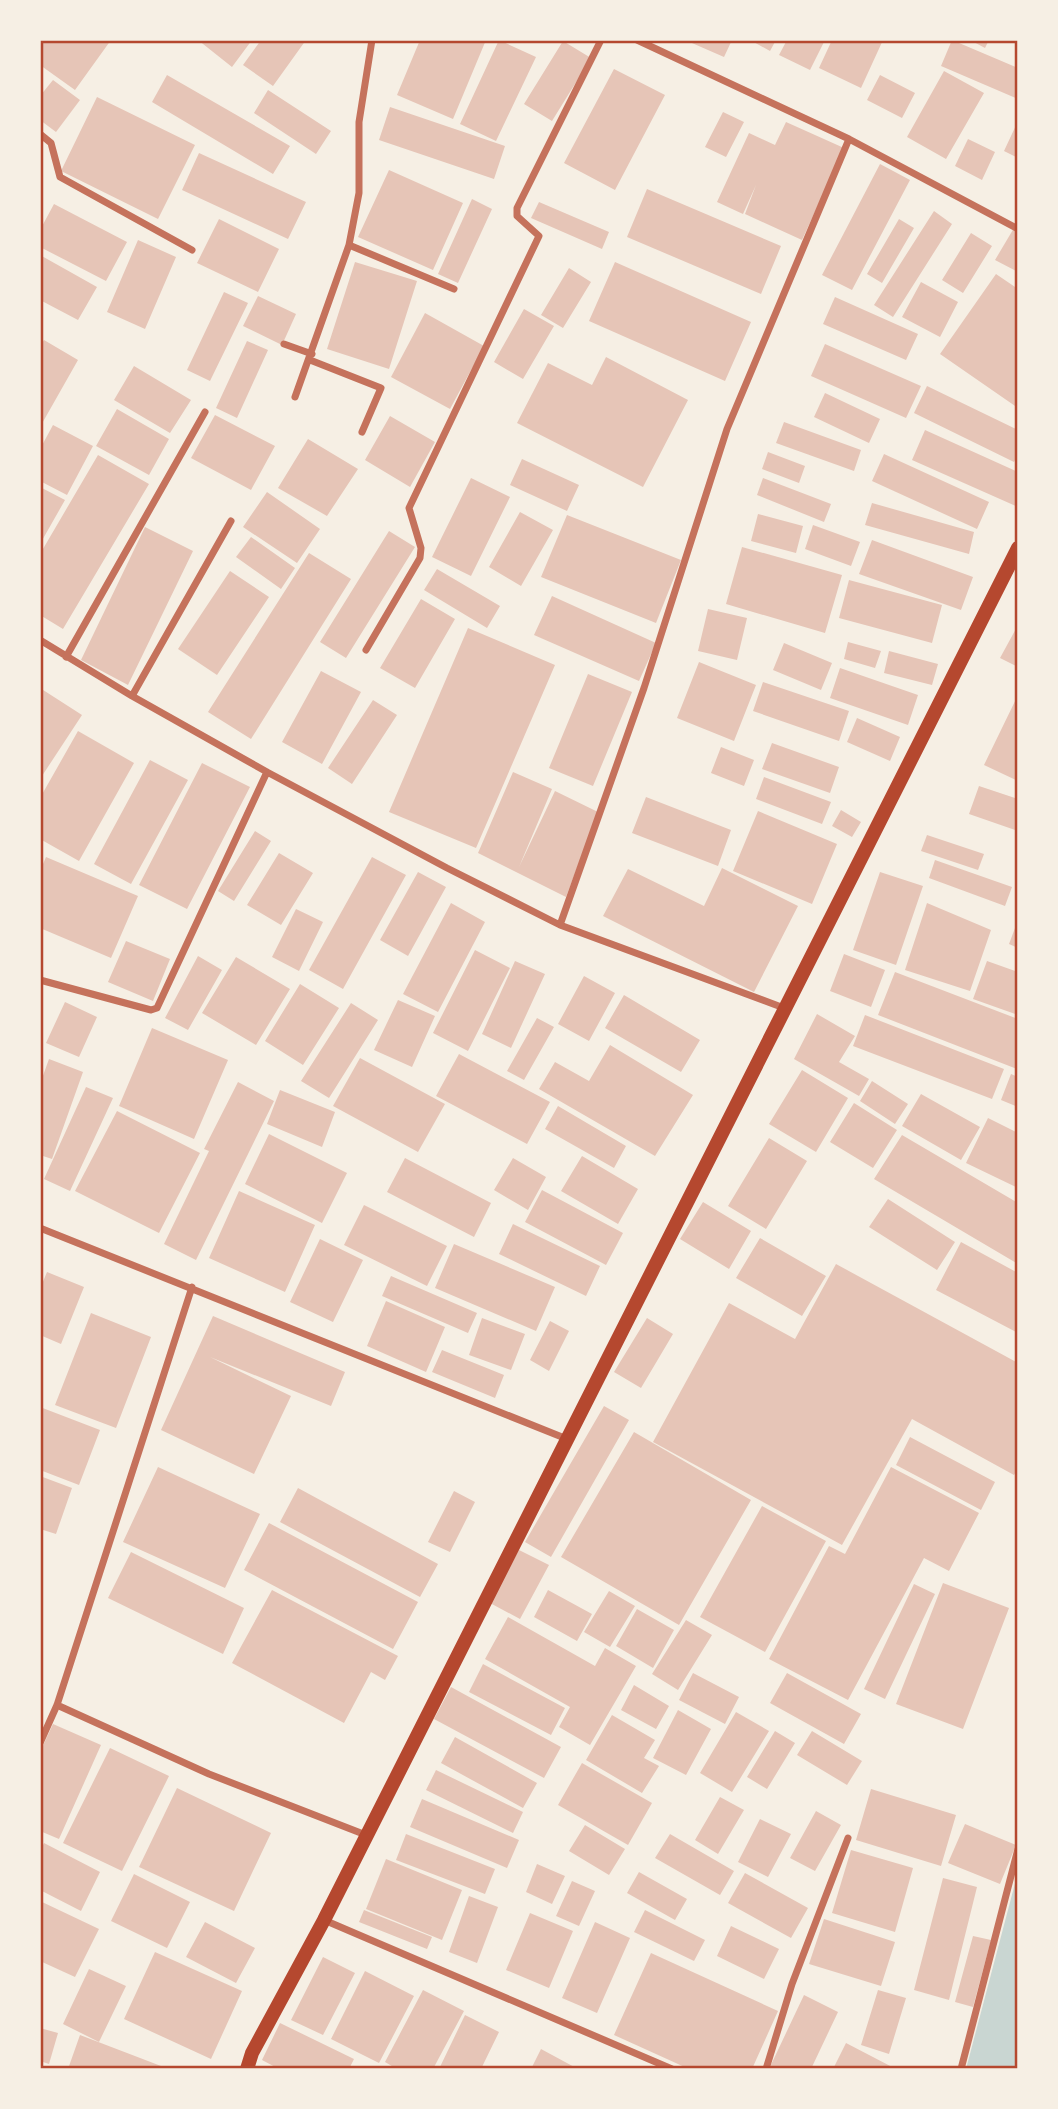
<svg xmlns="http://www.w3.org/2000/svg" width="1058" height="2109" font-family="Merriweather,serif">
  <rect width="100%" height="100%" fill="#f6efe4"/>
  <!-- water -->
  <path fill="#c9d6d2" d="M1018,1872V2069H966Z"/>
  <!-- building -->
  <path fill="#e6c5b7" d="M40,40H111L75,90L40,65Z
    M198,40H252L232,67Z
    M261,40H306L273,86L243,65Z
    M420,40H486L453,119L397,95Z
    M499,40L536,57L496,141L460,124Z
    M685,40H732L724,57Z
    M750,40H776L770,51Z
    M787,40H825L810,70L779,55Z
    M832,40H883L861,88L819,68Z
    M952,40L1018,68V99L941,66Z
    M970,40H989L985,48Z
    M563,41L591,58L552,121L524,104Z
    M614,69L665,95L615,190L564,163Z
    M944,71L984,93L946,159L907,137Z
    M167,75L290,146L273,174L152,102Z
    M880,75L915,93L902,118L867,100Z
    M53,80L80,100L56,132L40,120V96Z
    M268,90L331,131L316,154L254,113Z
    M97,97L195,145L158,219L61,171Z
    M390,107L505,146L494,179L379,140Z
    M723,112L744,122L726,157L705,147Z
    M1018,121V158L1004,151Z
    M786,122L844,148L802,240L745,214L756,185L743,214L717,202L749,133L775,145Z
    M968,139L995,152L982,180L955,166Z
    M199,153L306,202L288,239L182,190Z
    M880,164L910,180L852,290L822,275Z
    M389,170L463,203L433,270L358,237Z
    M647,189L781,246L761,294L627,237Z
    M472,199L492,209L458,283L438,274Z
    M539,202L609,232L602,249L531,218Z
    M54,204L127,242L106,281L40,247V230Z
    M934,211L952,224L893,317L874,305Z
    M219,219L279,249L258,292L197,263Z
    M899,219L914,228L882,283L867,274Z
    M1014,228L1018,230V272L995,260Z
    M971,233L992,246L963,293L942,280Z
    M138,240L176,257L145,329L107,312Z
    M40,255L97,287L78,320L40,300Z
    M355,262L417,281L389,369L327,349Z
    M615,262L751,322L725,381L589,321Z
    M569,268L591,282L563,328L541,315Z
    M996,274L1018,289V408L940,354Z
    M921,282L958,302L940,337L902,317Z
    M224,292L248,303L210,381L187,370Z
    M258,296L296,314L282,345L243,326Z
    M835,297L918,334L906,360L823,324Z
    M524,309L554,326L523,379L494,362Z
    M425,313L484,346L450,409L391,377Z
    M44,340L78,360L40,427V347Z
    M247,341L268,350L237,418L216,408Z
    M825,344L921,386L906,418L811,376Z
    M606,357L688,400L643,487L517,423L548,363L592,385Z
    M134,366L191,400L170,433L114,400Z
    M927,386L1018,430V454L1014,462L914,413Z
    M825,393L880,419L869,443L814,417Z
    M117,409L169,439L149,475L96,446Z
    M215,415L275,446L251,490L191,458Z
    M390,416L435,442L410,487L365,460Z
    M784,422L861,450L854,471L776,443Z
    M53,425L93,446L67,495L40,481V449Z
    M925,430L1018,472V507L912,460Z
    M308,439L358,469L327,516L278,488Z
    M768,452L805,466L799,483L762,469Z
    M884,454L989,502L977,529L872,481Z
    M98,455L149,484L63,629L40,615V554Z
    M522,459L579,485L567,511L510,485Z
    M471,478L510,497L471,576L432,557Z
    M763,478L831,504L824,522L757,495Z
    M40,487L65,500L40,544Z
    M267,492L320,529L297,563L243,527Z
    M872,503L974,532L969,554L865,525Z
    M520,512L553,530L521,586L489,567Z
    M758,514L803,526L796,553L751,541Z
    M567,515L681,560L656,623L541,577Z
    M813,525L860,542L851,566L805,549Z
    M145,527L193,551L128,685L81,660Z
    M389,531L415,547L346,658L320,642Z
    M251,537L295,568L281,589L236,557Z
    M872,540L973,577L961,610L859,574Z
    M742,547L842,575L825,633L726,604Z
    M309,553L351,579L251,739L208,712Z
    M437,569L500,606L487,628L424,590Z
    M230,571L269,597L217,675L178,649Z
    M849,580L942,605L932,643L839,618Z
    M552,596L656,643L639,681L534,635Z
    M421,599L455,619L415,688L380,668Z
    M708,609L747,618L737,660L698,651Z
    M1018,625V667L1000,658Z
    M468,628L555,665L476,848L389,812Z
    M848,642L881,651L875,668L844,659Z
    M784,643L832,663L821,690L773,670Z
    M889,651L938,664L932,685L884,673Z
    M699,662L756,685L734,741L677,718Z
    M840,668L918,695L908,725L830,698Z
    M321,671L361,692L322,764L282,742Z
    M588,674L632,692L593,786L549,768Z
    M763,682L849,711L839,741L753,711Z
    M40,688L82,715L40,779Z
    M1018,695V781L984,765Z
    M373,700L397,715L352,784L328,768Z
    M857,718L900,737L890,761L847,742Z
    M78,731L134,763L79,861L40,839V798Z
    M772,743L839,767L830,793L762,769Z
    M721,747L754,760L744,786L711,773Z
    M150,760L188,780L131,884L94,864Z
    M202,763L250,787L187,909L139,885Z
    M513,772L552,789L519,867L555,791L598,812L566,897L478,853Z
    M764,777L831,802L822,824L756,799Z
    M979,786L1018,799V831L969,814Z
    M646,797L731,830L718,866L632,833Z
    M841,810L861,822L852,837L832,826Z
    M758,811L837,844L812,904L733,871Z
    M255,831L271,841L234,901L218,891Z
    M927,835L984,854L978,870L921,851Z
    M279,853L313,873L281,925L247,905Z
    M46,857L138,896L111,958L40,928V871Z
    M372,857L406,875L343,989L309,970Z
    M935,860L1012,887L1005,906L929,878Z
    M722,868L798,906L754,992L603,916L628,869L704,906Z
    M418,872L446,887L408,956L380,940Z
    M880,872L923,886L896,965L853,950Z
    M451,903L485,922L438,1012L403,994Z
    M927,903L991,930L970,991L905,970Z
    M296,909L323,922L299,971L272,957Z
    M1018,920V948L1009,944Z
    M126,941L170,959L153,1001L108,982Z
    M475,950L510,968L468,1051L433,1033Z
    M844,954L885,970L871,1007L830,991Z
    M198,956L222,970L188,1030L165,1018Z
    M236,957L290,989L256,1045L202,1013Z
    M515,961L545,974L511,1048L482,1034Z
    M987,961L1018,972V1015L973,999Z
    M895,972L1018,1019L1017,1069L878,1015Z
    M584,976L615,993L589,1041L558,1024Z
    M300,984L339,1008L303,1065L265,1041Z
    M624,995L700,1040L681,1072L605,1028Z
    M398,1000L435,1016L412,1067L374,1050Z
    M65,1002L97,1017L79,1057L46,1043Z
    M351,1003L378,1020L329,1098L301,1081Z
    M817,1014L855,1036L839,1062L869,1079L859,1096L794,1059Z
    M865,1015L1004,1069L992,1099L853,1046Z
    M537,1018L554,1027L524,1080L507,1071Z
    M152,1028L228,1060L194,1139L119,1106Z
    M610,1045L693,1095L655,1156L539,1089L555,1062L589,1081Z
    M459,1054L550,1102L527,1144L436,1096Z
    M360,1058L445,1104L418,1152L333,1106Z
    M49,1059L83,1072L52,1159L40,1155V1084Z
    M802,1070L848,1098L816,1152L769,1124Z
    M1011,1074L1018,1077V1107L1001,1100Z
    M872,1081L908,1104L895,1124L860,1101Z
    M238,1082L274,1101L196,1260L164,1244L209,1151L204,1149Z
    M86,1087L113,1098L70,1191L44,1179Z
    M280,1090L335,1112L322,1147L267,1124Z
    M921,1094L980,1127L961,1160L902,1126Z
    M854,1103L897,1130L873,1168L830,1142Z
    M558,1106L626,1146L614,1168L545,1129Z
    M117,1111L200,1153L159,1233L75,1191Z
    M988,1118L1018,1133V1188L966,1163Z
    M269,1134L347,1173L322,1223L245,1184Z
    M902,1135L1018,1203V1264L874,1179Z
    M769,1138L807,1161L766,1229L728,1206Z
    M582,1156L638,1189L618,1224L561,1191Z
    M405,1158L491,1203L474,1237L387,1192Z
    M513,1158L546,1177L528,1210L494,1190Z
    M542,1190L623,1233L606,1265L525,1222Z
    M239,1191L315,1225L285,1292L209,1258Z
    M888,1199L955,1242L937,1270L869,1227Z
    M703,1202L751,1231L729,1269L680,1239Z
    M364,1205L447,1246L427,1286L344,1245Z
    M513,1224L600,1266L586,1296L499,1254Z
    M760,1238L826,1276L802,1316L736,1278Z
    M320,1239L363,1260L333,1322L290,1302Z
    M961,1242L1018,1273V1333L936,1290Z
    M454,1244L555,1287L536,1331L435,1288Z
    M836,1264L1018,1363V1468L1014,1475L912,1419L842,1545L653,1442L729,1303L795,1339Z
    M47,1272L84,1287L61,1344L40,1335V1289Z
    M391,1276L477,1313L468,1333L382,1296Z
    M386,1301L445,1327L426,1372L367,1346Z
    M91,1313L151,1337L116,1428L55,1405Z
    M213,1316L345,1372L331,1406L210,1357L291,1396L254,1474L161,1430Z
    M482,1318L525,1334L511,1370L469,1355Z
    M647,1318L673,1334L641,1388L614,1372Z
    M550,1321L569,1331L549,1371L530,1360Z
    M442,1350L504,1375L495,1398L432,1372Z
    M604,1406L629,1420L551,1557L525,1542Z
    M40,1407L100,1430L79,1485L40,1470Z
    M634,1432L751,1500L679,1625L561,1557Z
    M910,1437L995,1482L981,1510L896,1465Z
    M158,1467L260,1514L225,1588L123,1542Z
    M891,1467L979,1513L949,1571L924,1558L848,1700L769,1659L829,1546L845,1554Z
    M40,1476L72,1488L56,1534L40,1529Z
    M298,1488L438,1564L420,1597L280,1522Z
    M454,1491L475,1502L450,1552L428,1542Z
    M762,1506L826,1541L765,1652L700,1617Z
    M269,1523L418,1602L393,1649L244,1570Z
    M519,1550L549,1565L520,1619L490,1603Z
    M131,1552L244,1608L223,1654L108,1598Z
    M943,1583L1009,1608L963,1729L896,1704Z
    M914,1584L935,1594L885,1699L864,1689Z
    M272,1590L398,1656L385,1680L371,1672L344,1723L232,1663Z
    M548,1590L592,1614L577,1641L534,1617Z
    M609,1591L635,1606L610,1647L584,1632Z
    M637,1609L674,1630L653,1668L616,1646Z
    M508,1617L595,1666L605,1648L636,1666L590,1745L559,1727L570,1707L485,1659Z
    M686,1620L712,1635L678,1690L652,1674Z
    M483,1664L565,1708L551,1735L469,1692Z
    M693,1673L739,1697L725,1724L679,1700Z
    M787,1673L861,1714L844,1744L770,1703Z
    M634,1685L669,1706L656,1729L621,1710Z
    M451,1687L561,1747L544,1778L434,1719Z
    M678,1710L711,1729L686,1775L653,1758Z
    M736,1712L769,1731L732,1792L700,1773Z
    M612,1715L655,1740L644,1758L659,1766L642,1793L586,1760Z
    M53,1724L101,1745L59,1839L40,1831V1752Z
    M775,1731L795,1743L767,1789L747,1777Z
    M812,1731L862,1761L847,1785L797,1755Z
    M455,1737L537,1783L523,1808L441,1763Z
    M110,1748L169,1776L122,1871L63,1843Z
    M582,1763L652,1803L628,1845L558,1805Z
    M436,1770L523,1812L513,1833L426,1790Z
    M177,1788L271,1833L234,1911L139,1867Z
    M871,1789L956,1815L941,1866L856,1840Z
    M720,1797L744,1810L718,1854L695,1840Z
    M422,1799L519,1840L507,1868L410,1827Z
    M816,1811L841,1825L815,1871L790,1858Z
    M760,1819L791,1834L768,1877L738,1862Z
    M965,1824L1016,1845L1000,1884L948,1863Z
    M585,1825L625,1849L609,1875L569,1851Z
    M406,1834L495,1869L485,1894L396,1860Z
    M670,1834L734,1871L720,1895L655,1858Z
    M44,1843L100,1872L81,1911L40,1890V1851Z
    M851,1850L913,1868L895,1932L832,1913Z
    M386,1859L462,1890L442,1940L366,1909Z
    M537,1864L565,1876L552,1904L526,1892Z
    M639,1872L687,1899L675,1920L627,1893Z
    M745,1873L808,1908L791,1938L728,1903Z
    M134,1874L190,1902L167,1948L111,1921Z
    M943,1878L977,1887L949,2000L914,1990Z
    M572,1881L595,1891L579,1926L556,1916Z
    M469,1896L498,1907L477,1963L449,1952Z
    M40,1901L99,1929L75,1977L40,1961Z
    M364,1910L432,1937L427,1949L359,1922Z
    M645,1910L705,1940L694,1961L634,1932Z
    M530,1913L573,1931L549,1988L506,1970Z
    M824,1919L895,1942L881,1986L809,1964Z
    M205,1922L255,1948L236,1983L186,1957Z
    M595,1922L630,1938L597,2013L562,1998Z
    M731,1926L779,1949L764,1979L717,1956Z
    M973,1936L991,1940L973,2007L955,2002Z
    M155,1952L242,1991L211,2059L124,2019Z
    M651,1953L778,2011L752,2069H689L614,2035Z
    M323,1957L355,1973L323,2035L291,2020Z
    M89,1969L126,1986L99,2042L63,2024Z
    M365,1971L414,1996L379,2063L331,2039Z
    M423,1990L464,2011L433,2069H397L385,2062Z
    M878,1990L906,1998L889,2054L861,2045Z
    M804,1995L838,2012L811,2069H769Z
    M465,2015L499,2032L481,2069H439Z
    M280,2023L354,2059L349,2069H279L262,2060Z
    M40,2028L58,2033L49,2064L40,2061Z
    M80,2035L161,2066L160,2069H68Z
    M846,2043L896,2069H833Z
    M541,2049L578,2069H531Z"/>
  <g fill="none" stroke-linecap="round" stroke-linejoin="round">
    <!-- minor -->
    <path stroke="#c5725c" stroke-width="7" d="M637,40L849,139L1018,229
      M40,134L51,143L60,177L192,250
      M349,245L454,289
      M284,344L312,354
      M310,360L381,388L362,432
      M295,397L349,245L359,193V122L372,40
      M40,640L132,696L267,772L447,868L560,925L784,1008
      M366,650L420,558L421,548L409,508L539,236L517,216V208L601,40
      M66,657L205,412
      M132,696L231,521
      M560,925L644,688L727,429L849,139
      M40,980L151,1010L157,1008L267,772
      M40,1228L567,1439
      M57,1705L209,1774L366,1835
      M40,1743L57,1705L192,1287
      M324,1920L672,2069
      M766,2069L792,1984L848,1838
      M961,2069L1018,1849"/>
    <!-- secondary -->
    <path stroke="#b5482f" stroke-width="14" d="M247,2069L252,2053L324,1920L1018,548"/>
  </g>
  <!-- border -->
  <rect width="1058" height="2109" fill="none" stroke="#f6efe4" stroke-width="84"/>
  <rect x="42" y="42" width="974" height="2025" fill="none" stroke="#b5482f" stroke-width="2.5"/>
</svg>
